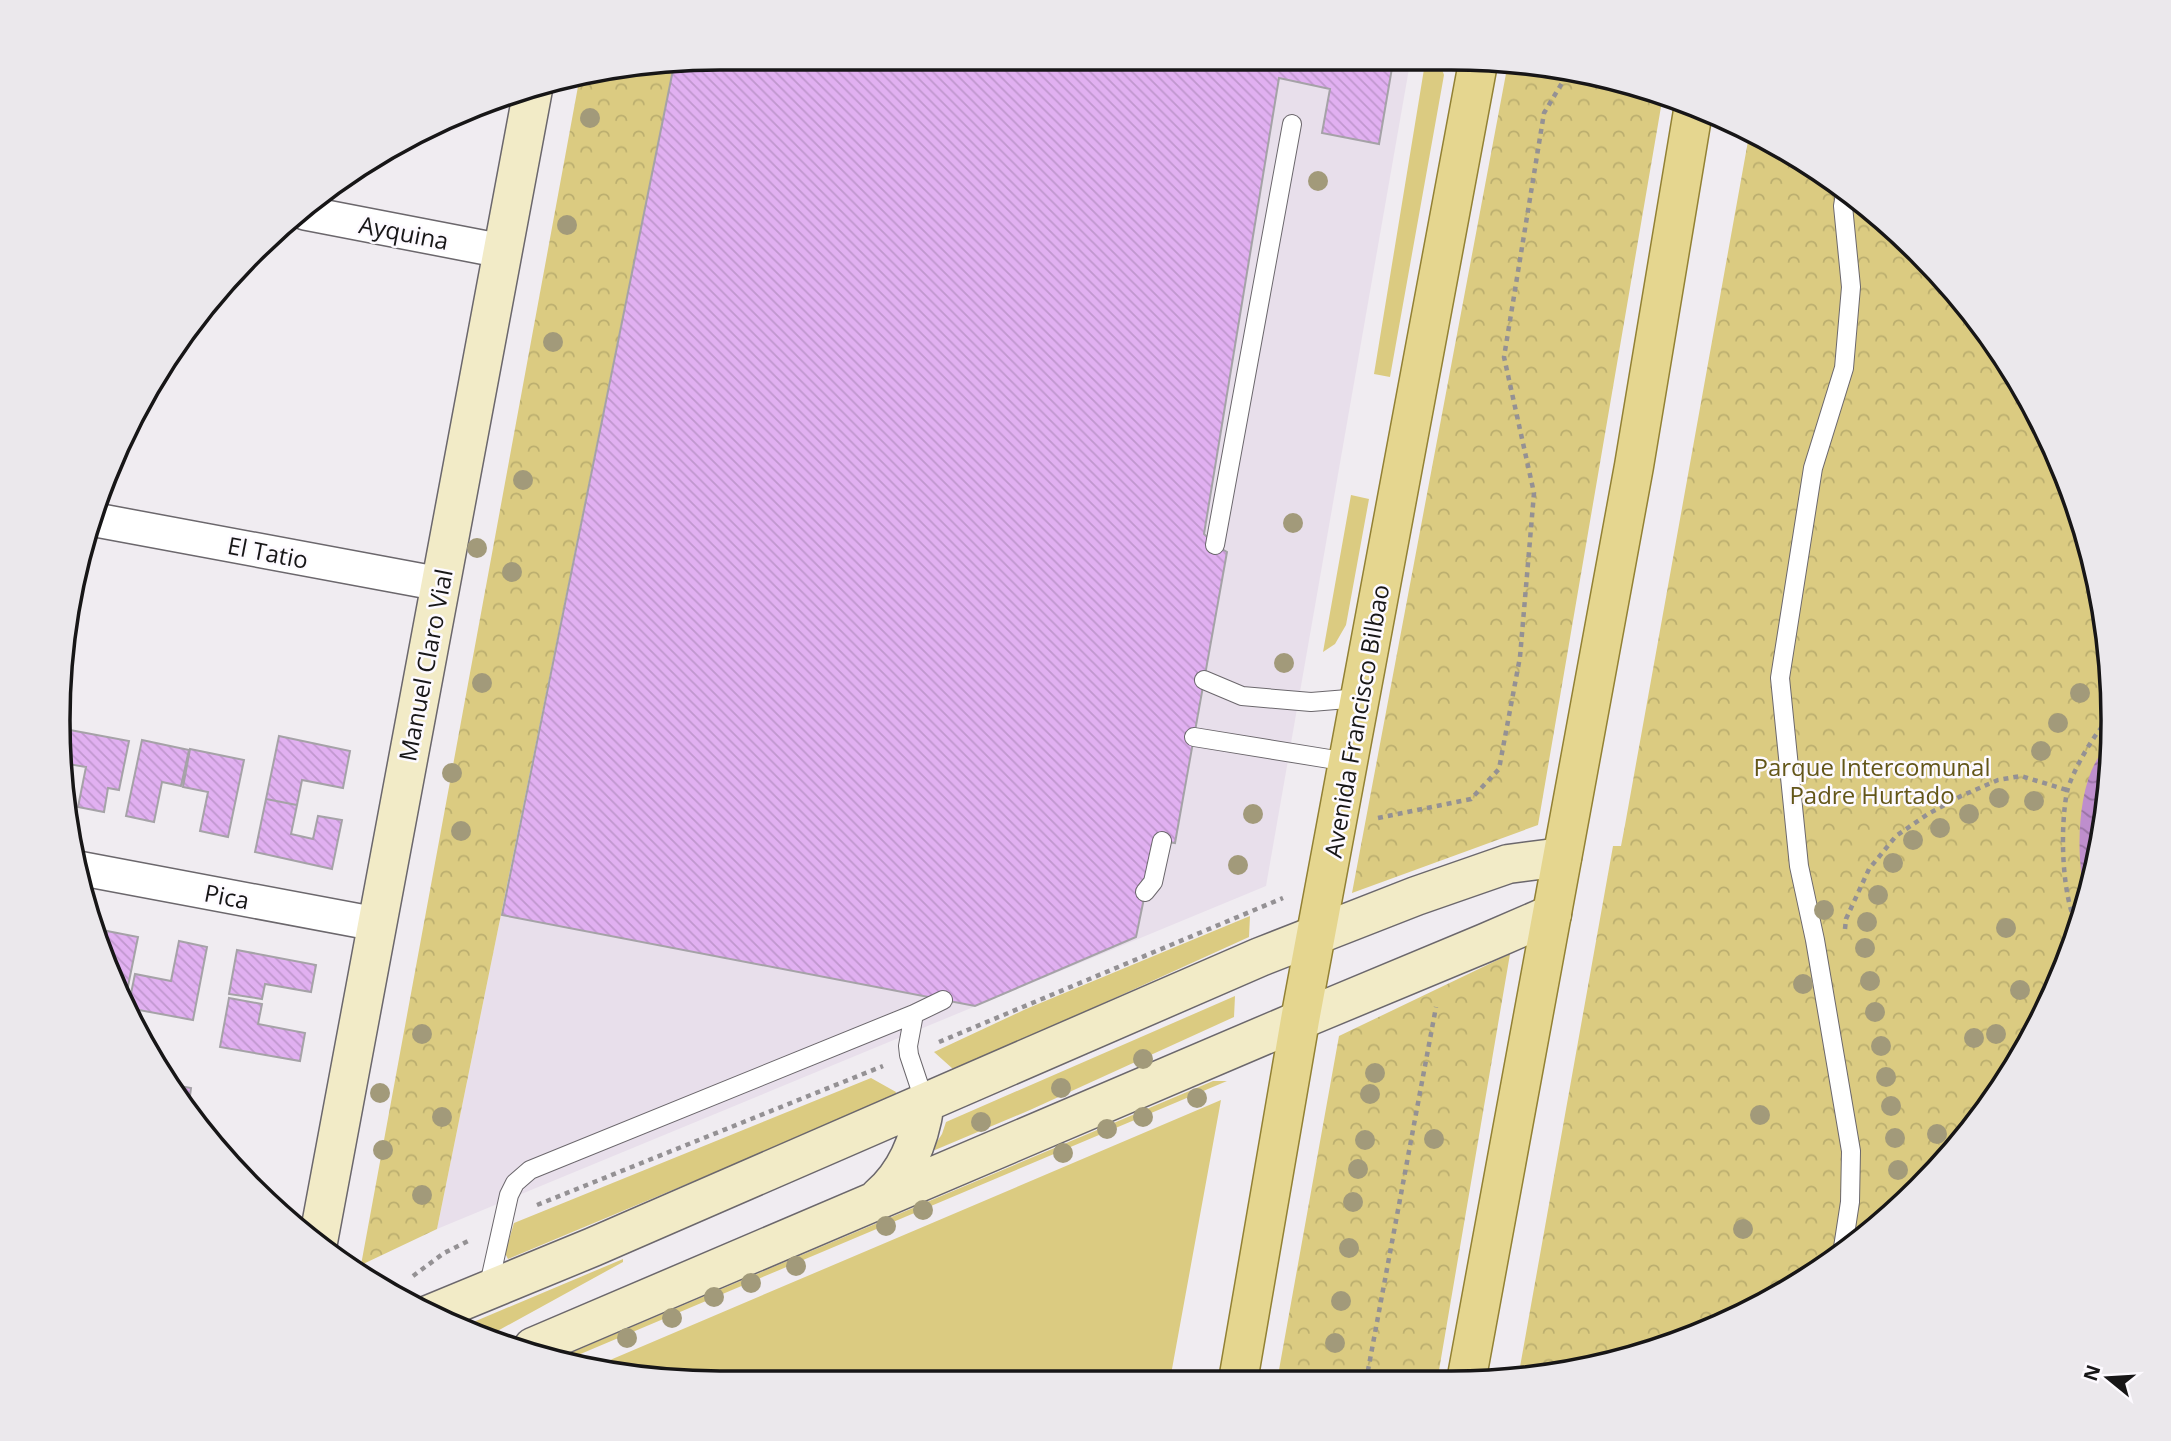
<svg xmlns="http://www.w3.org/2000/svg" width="2171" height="1441" font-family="'Open Sans',sans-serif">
  <defs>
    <pattern id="forest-crowns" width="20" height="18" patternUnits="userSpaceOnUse" patternTransform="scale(1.75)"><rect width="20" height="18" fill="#dbcb81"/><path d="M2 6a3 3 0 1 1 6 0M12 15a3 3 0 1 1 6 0" fill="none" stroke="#bbae6f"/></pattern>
    <pattern id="water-waves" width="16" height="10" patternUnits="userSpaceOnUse" patternTransform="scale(1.75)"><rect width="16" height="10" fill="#be8ecd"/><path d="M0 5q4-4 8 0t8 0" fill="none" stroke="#9973a5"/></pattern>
    <pattern id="building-back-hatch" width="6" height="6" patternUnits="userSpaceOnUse" patternTransform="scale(1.75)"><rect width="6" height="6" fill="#e1b0f1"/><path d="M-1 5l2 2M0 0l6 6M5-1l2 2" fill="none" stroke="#c097ce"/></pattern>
  </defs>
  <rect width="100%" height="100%" fill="#f0ecf1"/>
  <!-- built -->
  <path fill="#e8dfeb" d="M721,58L1410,63L1266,886L437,1229L674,65Z"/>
  <!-- grass -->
  <path fill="#dbcb81" d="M1425,63H1440L1444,75L1390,377L1374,374Z
    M1351,495L1369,499L1346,625L1335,644L1323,652Z
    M1250,916L1249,937L965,1066L953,1069L934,1052L1026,1009Z
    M1235,996L1234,1017L1030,1110L935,1150L933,1148L942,1134L946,1122Z
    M871,1078L896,1092L895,1097L508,1259L505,1253L514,1223Z
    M1213,1081H1227L571,1358L563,1356Z
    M1221,1100L1170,1380L634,1378L596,1366Z
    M623,1259V1262L492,1334L464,1326Z"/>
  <!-- forest -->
  <path fill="url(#forest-crowns)" d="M1508,63H1537L1662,101L1538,825L1352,893Z
    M674,65L437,1229L361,1265L579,81Z
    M1750,130L1888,222L1977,317L2045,428L2091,549L2112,678L2108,807L2078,934L2024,1052L1949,1158L1854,1247L1743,1315L1622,1361L1518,1378L1613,846H1621L1625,825Z
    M1510,954L1437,1382L1277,1381L1339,1036Z"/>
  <!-- water -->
  <path fill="url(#water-waves)" d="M2110,744L2108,807L2086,899C2075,859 2075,772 2110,744Z"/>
  <!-- building -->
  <path fill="url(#building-back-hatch)" stroke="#a5a2a7" stroke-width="2" d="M720,58L1393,62L1379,144L1322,133L1330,89L1279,78L1204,534L1215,545L1227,552L1175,843L1156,840L1136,937L975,1006L502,915L674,65Z
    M62,710L69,711L65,732Z
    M70,730L129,741L119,790L108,788L104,812L78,807L86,767L68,764L66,750Z
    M279,736L350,751L343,788L302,780L297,805L266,799Z
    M142,740L189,750L181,786L162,782L154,822L126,816Z
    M190,749L244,760L228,837L200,831L208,792L183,787Z
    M266,799L297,805L291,834L313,839L318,816L342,820L332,869L255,852Z
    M107,931L138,937L125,1001L103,947Z
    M179,941L207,947L193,1020L128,1008L135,974L171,981Z
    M237,950L316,965L311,992L265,984L262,999L229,994Z
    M229,998L262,1004L258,1024L305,1033L300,1061L220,1047Z
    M174,1085L191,1088L189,1103Z"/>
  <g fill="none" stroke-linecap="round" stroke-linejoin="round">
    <!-- lane casing -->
    <g stroke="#6b676c" stroke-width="20">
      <path id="lane" d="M1215,545L1292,124
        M1204,680L1242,696L1311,702L1360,698
        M1194,737L1348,762
        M1145,892L1153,882L1162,841
        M914,1014L908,1046L909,1055L925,1103
        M1842,1254L1850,1202L1851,1151L1815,940L1799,866L1780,678L1813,468L1844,368L1851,287L1843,206L1845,194
        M488,1289L509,1195L515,1183L530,1170L914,1014L943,1000"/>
    </g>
    <!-- street casing -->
    <g stroke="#6b676c" stroke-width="36">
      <path id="street" d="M305,213L502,251
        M96,520L440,584
        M78,868L376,924"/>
    </g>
    <!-- secondary casing -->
    <g stroke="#6b676c" stroke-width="41">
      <path id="secondary" d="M879,1197C907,1173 920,1139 925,1103
        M318,1242L533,89
        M428,1315L593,1247L1260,957L1416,896L1508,864L1562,857
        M533,1347L1300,1020L1485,943L1552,914"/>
    </g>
    <!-- primary casing -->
    <g stroke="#928134" stroke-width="41">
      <path id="primary" d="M1238,1381L1300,1020L1478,63
        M1466,1382L1634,466L1693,111"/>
    </g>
    <!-- path -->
    <path stroke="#949194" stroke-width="4.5" stroke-dasharray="5 5" stroke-linecap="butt" d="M1378,818L1471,799L1499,769L1520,657L1534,493L1504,357L1544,113L1568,73
      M1845,929L1846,919L1869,869L1896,836L1928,814L1961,796L1998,780L2021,776L2067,790
      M2079,930C2061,898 2060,827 2067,792C2071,774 2096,729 2110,719
      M939,1042L1283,898
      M537,1205L883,1066
      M413,1276L444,1253L470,1240
      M392,1291L400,1285
      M1366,1381L1436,1007"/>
    <!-- lane -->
    <use href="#lane" stroke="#fff" stroke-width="18"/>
    <!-- street -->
    <use href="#street" stroke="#fff" stroke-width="33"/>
    <!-- secondary -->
    <use href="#secondary" stroke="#f2ebc7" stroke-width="38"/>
    <!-- primary -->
    <use href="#primary" stroke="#e5d68f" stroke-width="38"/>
  </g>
  <!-- trees -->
  <g fill="#a29a7a">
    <circle cx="590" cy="118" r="10"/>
    <circle cx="1318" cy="181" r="10"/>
    <circle cx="567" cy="225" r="10"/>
    <circle cx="553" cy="342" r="10"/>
    <circle cx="523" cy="480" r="10"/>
    <circle cx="1293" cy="523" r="10"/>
    <circle cx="477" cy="548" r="10"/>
    <circle cx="512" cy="572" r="10"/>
    <circle cx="1284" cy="663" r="10"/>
    <circle cx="482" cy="683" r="10"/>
    <circle cx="2080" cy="693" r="10"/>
    <circle cx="2058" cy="723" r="10"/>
    <circle cx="2041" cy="751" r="10"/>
    <circle cx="452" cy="773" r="10"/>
    <circle cx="1999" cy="798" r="10"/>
    <circle cx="2034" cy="801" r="10"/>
    <circle cx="1253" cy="814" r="10"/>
    <circle cx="1969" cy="814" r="10"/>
    <circle cx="1940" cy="828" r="10"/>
    <circle cx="461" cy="831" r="10"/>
    <circle cx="1913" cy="840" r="10"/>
    <circle cx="1893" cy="863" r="10"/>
    <circle cx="1238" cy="865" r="10"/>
    <circle cx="1878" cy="895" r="10"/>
    <circle cx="1824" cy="910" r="10"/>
    <circle cx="1867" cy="922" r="10"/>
    <circle cx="2006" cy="928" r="10"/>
    <circle cx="1865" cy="948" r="10"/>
    <circle cx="1870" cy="981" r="10"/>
    <circle cx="1803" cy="984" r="10"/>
    <circle cx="2020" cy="990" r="10"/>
    <circle cx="1875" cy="1012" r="10"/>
    <circle cx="422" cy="1034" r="10"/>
    <circle cx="1996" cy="1034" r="10"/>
    <circle cx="1974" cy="1038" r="10"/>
    <circle cx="1881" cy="1046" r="10"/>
    <circle cx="1143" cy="1059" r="10"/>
    <circle cx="1375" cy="1073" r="10"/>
    <circle cx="1886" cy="1077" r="10"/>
    <circle cx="1061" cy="1088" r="10"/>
    <circle cx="380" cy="1093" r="10"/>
    <circle cx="1370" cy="1094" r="10"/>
    <circle cx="1197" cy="1098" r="10"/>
    <circle cx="1891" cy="1106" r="10"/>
    <circle cx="1760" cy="1115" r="10"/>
    <circle cx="442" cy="1117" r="10"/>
    <circle cx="1143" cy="1117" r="10"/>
    <circle cx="981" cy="1122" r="10"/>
    <circle cx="1107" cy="1129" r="10"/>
    <circle cx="1937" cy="1134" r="10"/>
    <circle cx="1895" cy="1138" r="10"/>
    <circle cx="1434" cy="1139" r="10"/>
    <circle cx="1365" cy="1140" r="10"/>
    <circle cx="383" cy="1150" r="10"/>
    <circle cx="1063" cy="1153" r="10"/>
    <circle cx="1358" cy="1169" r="10"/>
    <circle cx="1898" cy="1170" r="10"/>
    <circle cx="422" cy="1195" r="10"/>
    <circle cx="1353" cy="1202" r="10"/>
    <circle cx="923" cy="1210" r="10"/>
    <circle cx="886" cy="1226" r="10"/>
    <circle cx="1743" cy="1229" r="10"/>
    <circle cx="1349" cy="1248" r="10"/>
    <circle cx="796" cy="1266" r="10"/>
    <circle cx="751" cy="1283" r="10"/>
    <circle cx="714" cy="1297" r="10"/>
    <circle cx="1341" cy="1301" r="10"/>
    <circle cx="672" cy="1318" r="10"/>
    <circle cx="627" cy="1338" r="10"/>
    <circle cx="1335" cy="1343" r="10"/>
  </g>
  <g text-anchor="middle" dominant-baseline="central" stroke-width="5" stroke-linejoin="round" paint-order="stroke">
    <!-- street labels -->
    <g font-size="24" fill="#171617" stroke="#fdfaff">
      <text transform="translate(404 232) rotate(11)">Ayquina</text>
      <text transform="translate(268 552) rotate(11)">El Tatio</text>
      <text transform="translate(425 665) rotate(-79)">Manuel Claro Vial</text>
      <text transform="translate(1356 721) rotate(-80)">Avenida Francisco Bilbao</text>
      <text transform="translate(227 896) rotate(11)">Pica</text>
    </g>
    <!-- park labels -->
    <g font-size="24" fill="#635619" stroke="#fdfaff">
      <text x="1872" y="766">Parque Intercomunal<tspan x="1872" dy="28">Padre Hurtado</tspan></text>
    </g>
  </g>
  <!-- crop -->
  <path d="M0 0H2171V1441H0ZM720 70H1451A650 650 0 0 1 2101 720V721A650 650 0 0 1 1451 1371H720A650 650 0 0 1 70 721V720A650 650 0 0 1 720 70Z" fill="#ebe8ec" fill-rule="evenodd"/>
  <path fill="none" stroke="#171617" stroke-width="3.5" d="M720 70H1451A650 650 0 0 1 2101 720V721A650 650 0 0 1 1451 1371H720A650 650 0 0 1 70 721V720A650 650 0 0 1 720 70Z"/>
  <!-- north arrow -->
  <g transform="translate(2108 1378) rotate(288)" stroke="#fdfaff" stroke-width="5" paint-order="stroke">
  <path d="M0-5L12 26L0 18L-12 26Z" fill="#171617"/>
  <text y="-10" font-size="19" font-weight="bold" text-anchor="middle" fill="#171617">N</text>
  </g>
</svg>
